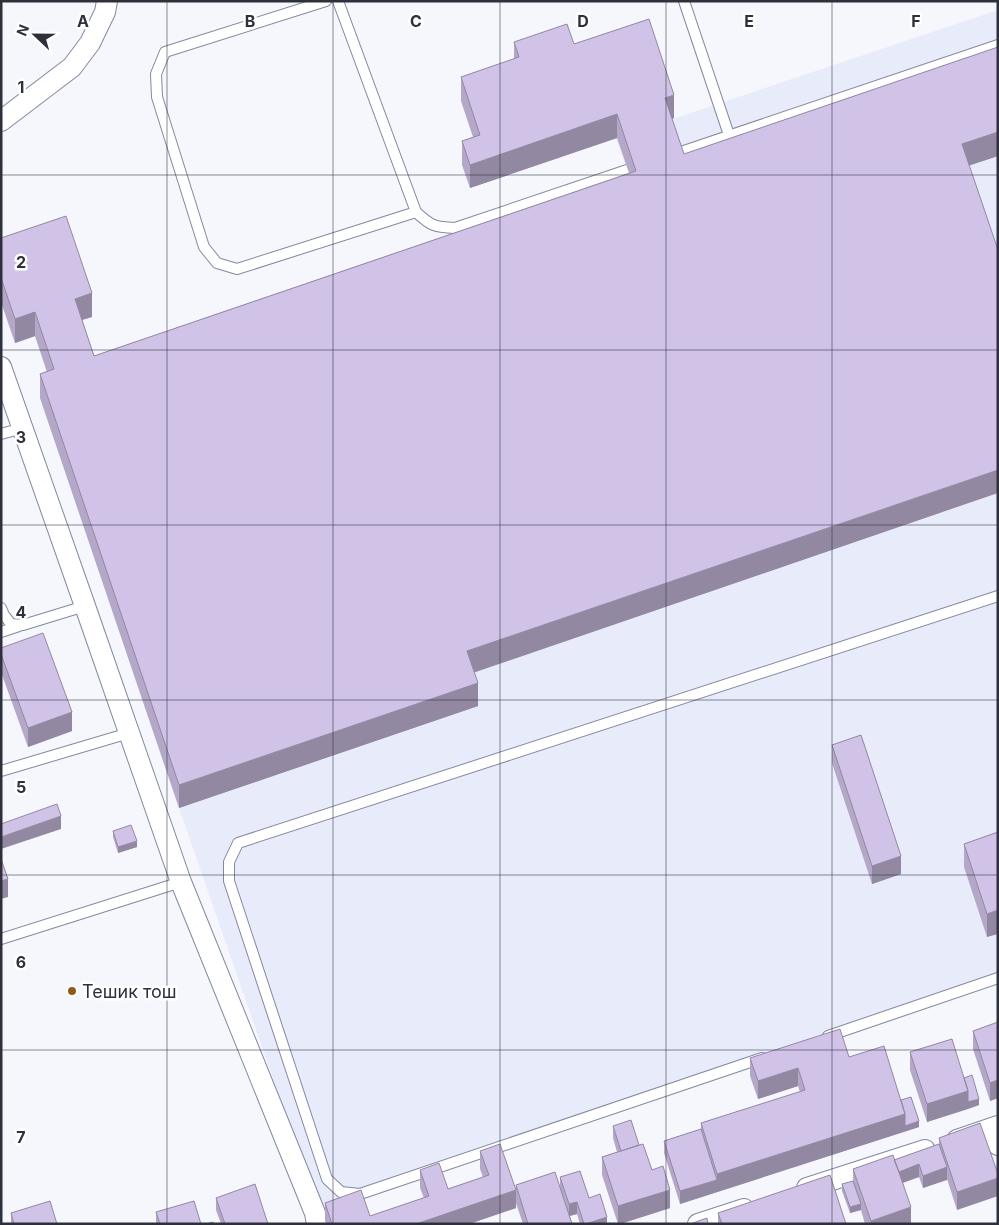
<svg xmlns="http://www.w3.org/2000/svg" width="999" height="1225" font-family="Inter,sans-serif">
  <rect width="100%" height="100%" fill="#f5f7fc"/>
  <!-- built -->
  <path fill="#e8ecfa" d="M998,10V985L320,1214L179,808L40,398L54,393L35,336L15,343L1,302V262L75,322L94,379L636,194L616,138Z"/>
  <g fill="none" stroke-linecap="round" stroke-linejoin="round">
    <!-- service casing -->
    <g stroke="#8289a1" stroke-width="12">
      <path id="service" d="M326,1L165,52L156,74L157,97L204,247L217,263L237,269L416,212
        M338,1L416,212C431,226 434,227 455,228L639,166
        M684,1L729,135
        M672,155L998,45
        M1,434L23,428
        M1,608L4,615L11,624L23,625L85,606
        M1,632L19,626
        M1,771L129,733
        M1,939L181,882
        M828,1036L998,978
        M762,1058L360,1194L341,1192L327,1179L229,881V862L238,843L998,596"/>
    </g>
    <!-- minor casing -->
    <g stroke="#8289a1" stroke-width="22">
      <path id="minor" d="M1,121L72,67L90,43L105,12L107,1
        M1,367L85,606L181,882L315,1213L317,1224
        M992,1128L998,1145
        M957,1140L998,1126
        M807,1188L925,1150
        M698,1224L744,1209"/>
    </g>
    <!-- service -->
    <use href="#service" stroke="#fff" stroke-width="10"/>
    <!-- minor -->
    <use href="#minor" stroke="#fff" stroke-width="20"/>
  </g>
  <!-- wall -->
  <path fill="#b4a7c8" d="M514,42L574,44L674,118L672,119L684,154L998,47V156L969,165L474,672L478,706L179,808L40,398V374L47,372L35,336L15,343L1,302V238L92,317L82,320L94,356L629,173L617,138L470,188L462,165V141L473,137L461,101V77L514,59Z
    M1,648L72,731L28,747L1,672Z
    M832,745L901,874L872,884L832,763Z
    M113,831L137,847L118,853L113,837Z
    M998,832L987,937L964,867V844Z
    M998,1022V1098L990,1101L973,1049V1031Z
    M910,1052L964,1078L979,1105L927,1122L910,1070Z
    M849,1057L901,1100L919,1127L680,1204L664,1153V1141L701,1129V1123L800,1092L798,1086L758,1099L750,1076V1058Z
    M980,1123L957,1210L947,1179L923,1188L919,1177L902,1183L911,1224H865L861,1210L850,1213L842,1191V1184L853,1181V1169L894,1160L939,1144V1138Z
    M613,1126L639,1145L670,1208L620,1224H618L602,1175V1157L617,1152L613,1138Z
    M480,1151L516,1208L469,1224H326L325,1221V1203L370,1216L424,1198L420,1188V1170L448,1189L483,1177L480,1169Z
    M560,1177L589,1198L607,1224H580L577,1214L570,1216L572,1224H523L516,1203V1185L560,1186Z
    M216,1198L268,1224H221L216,1210Z
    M156,1212L201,1224H156Z
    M11,1213L57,1224H11Z
    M718,1213L846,1224H718Z"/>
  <!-- shaded-wall -->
  <path fill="#9288a2" d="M674,95V118L665,122V98Z
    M617,114V138L470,188V165Z
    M998,132V156L962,168V144Z
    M92,293V317L75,322V299Z
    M35,312V336L15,343V319Z
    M998,470V493L467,675V651Z
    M478,683V706L179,808V785Z
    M72,712V731L28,747V728Z
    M61,816V829L1,849V837Z
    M137,841V847L118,853V847Z
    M901,856V874L872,884V866Z
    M8,879V897L1,899V881Z
    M998,910V934L987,937V914Z
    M798,1068V1086L758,1099V1081Z
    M998,1080V1098L990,1101V1083Z
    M968,1091V1109L927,1122V1104Z
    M979,1099V1105L968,1109V1102Z
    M905,1114L919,1121V1127L680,1204V1191L717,1180V1174Z
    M919,1164V1177L897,1185V1172Z
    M947,1167V1180L923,1188V1176Z
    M998,1178V1196L957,1210V1192Z
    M516,1190V1208L469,1224H416Z
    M670,1190V1208L620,1224H618V1206Z
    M577,1202V1214L569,1216V1204Z
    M861,1204V1210L850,1213V1207Z
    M911,1207V1224H871V1221Z
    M607,1217V1224H586Z"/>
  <!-- building -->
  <path fill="#d1c2e8" stroke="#9288a2" d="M649,19L674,95L665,98L684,154L998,47V132L962,144L998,250V470L467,651L478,683L179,785L40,374L54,369L35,312L15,319L1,278V238L66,216L92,293L75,299L94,356L636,171L617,114L470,165L462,141L480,135L461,77L519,57L514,42L567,24L574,44Z
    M43,633L72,712L28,728L1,654V648Z
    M861,735L901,856L872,866L832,745Z
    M57,804L61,816L1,837V824Z
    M131,825L137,841L118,847L113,831Z
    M998,832V910L987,914L964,844Z
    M1,859L8,879L1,881Z
    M998,1022V1080L990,1083L973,1031Z
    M840,1029L849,1057L884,1046L905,1114L717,1174L701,1123L805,1090L798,1068L758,1081L750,1058Z
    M952,1039L968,1091L927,1104L910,1052Z
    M972,1075L979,1099L968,1102V1091L964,1078Z
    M911,1097L919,1121L905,1126V1114L901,1100Z
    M631,1120L639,1145L621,1151L613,1126Z
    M980,1123L998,1174V1178L957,1192L939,1138Z
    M701,1129L717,1180L680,1191L664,1141Z
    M500,1144L516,1190L416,1224H332L325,1203L361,1190L370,1216L429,1196L420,1170L439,1163L448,1189L489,1175L480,1151Z
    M643,1144L652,1170L663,1166L670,1190L618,1206L602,1157Z
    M939,1144L947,1167L923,1176L919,1164L899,1172L894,1160Z
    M893,1155L911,1207L871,1221L853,1169Z
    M580,1171L589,1198L600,1194L607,1217L586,1224H584L577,1202L569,1204L560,1177Z
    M555,1172L572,1224H528L516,1185Z
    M830,1175L846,1224H722L718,1213Z
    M853,1181L861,1204L850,1207L842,1184Z
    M255,1184L268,1224H225L216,1198Z
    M50,1201L57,1224H14L11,1213Z
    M194,1201L201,1224H160L156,1212Z
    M707,1218L708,1224H690Z
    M213,1222L214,1224H206Z"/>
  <!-- grid -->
  <path fill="none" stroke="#2e313b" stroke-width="1" stroke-opacity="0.55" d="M167,1V1224M333,1V1224M500,1V1224M666,1V1224M832,1V1224M1,175H998M1,350H998M1,525H998M1,700H998M1,875H998M1,1050H998"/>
  <!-- markers -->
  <circle fill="#925913" stroke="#fff" stroke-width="2" cx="72" cy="991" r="5"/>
  <g text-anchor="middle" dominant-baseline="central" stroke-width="5" stroke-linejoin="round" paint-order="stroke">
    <!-- poi labels -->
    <g font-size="18" fill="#2e313b" stroke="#fff" text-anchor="start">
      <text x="82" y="991">Тешик тош</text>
    </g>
  </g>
  <g font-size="16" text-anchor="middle" font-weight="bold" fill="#2e313b" stroke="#fff" stroke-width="5" stroke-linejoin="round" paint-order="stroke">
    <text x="83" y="27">A</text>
    <text x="250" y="27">B</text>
    <text x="416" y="27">C</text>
    <text x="583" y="27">D</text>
    <text x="749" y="27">E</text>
    <text x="916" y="27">F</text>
    <text x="21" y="93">1</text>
    <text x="21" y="268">2</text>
    <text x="21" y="443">3</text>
    <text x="21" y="618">4</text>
    <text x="21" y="793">5</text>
    <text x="21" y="968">6</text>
    <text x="21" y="1143">7</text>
  </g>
  <!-- border -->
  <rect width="999" height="1225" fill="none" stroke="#2e313b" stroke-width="5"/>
  <!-- north arrow -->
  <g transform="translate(35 35) rotate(292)" stroke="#ffffff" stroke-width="4" paint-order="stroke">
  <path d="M0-4L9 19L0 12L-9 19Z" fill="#2e313b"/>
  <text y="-8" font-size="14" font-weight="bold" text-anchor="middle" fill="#2e313b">N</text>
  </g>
</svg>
